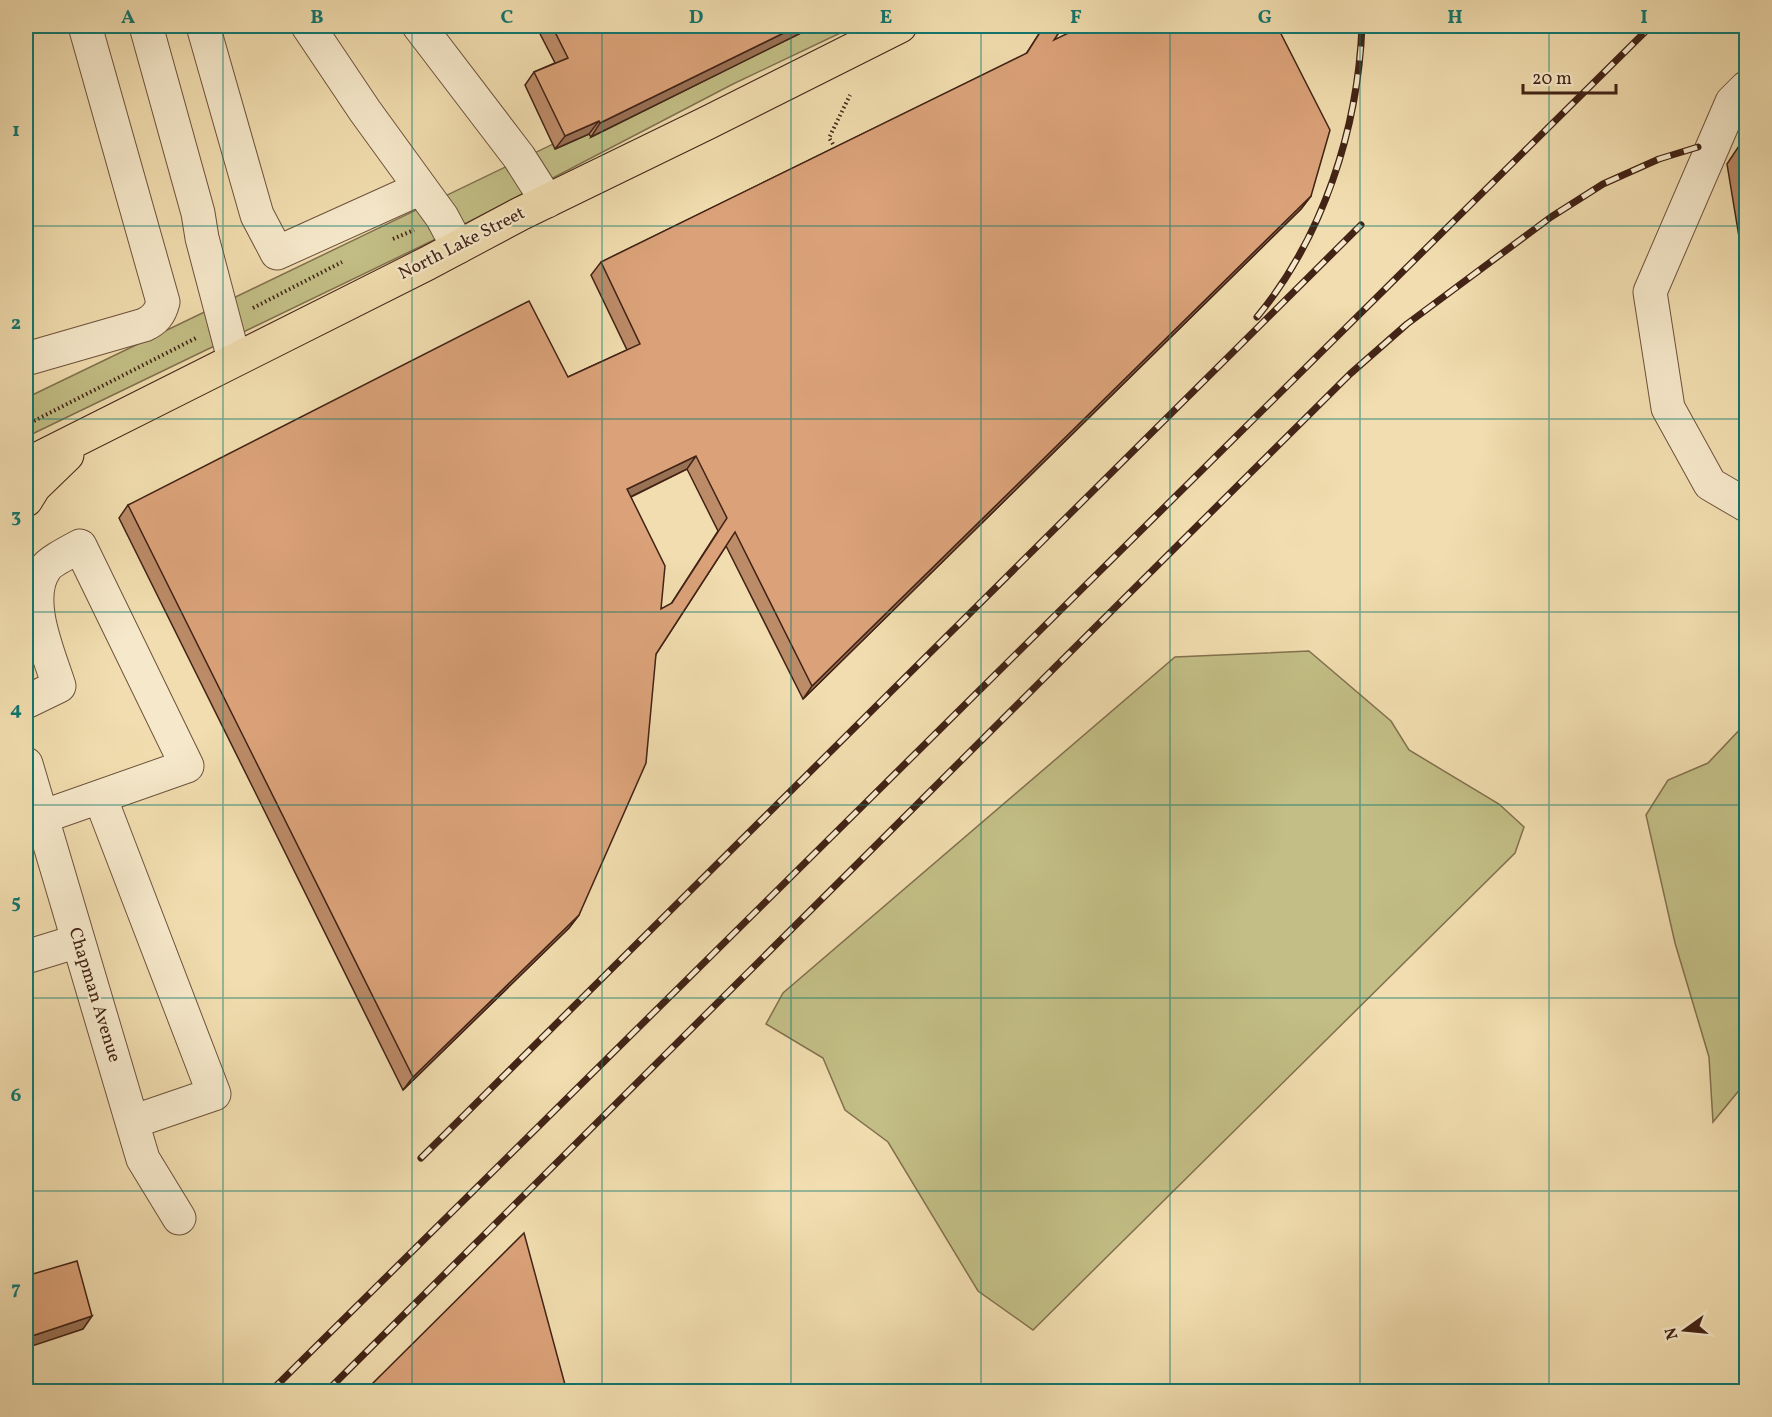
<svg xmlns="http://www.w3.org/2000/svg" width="1772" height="1417" font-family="Vollkorn,serif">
  <rect width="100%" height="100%" fill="#f1ddaf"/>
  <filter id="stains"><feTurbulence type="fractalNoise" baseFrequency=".00333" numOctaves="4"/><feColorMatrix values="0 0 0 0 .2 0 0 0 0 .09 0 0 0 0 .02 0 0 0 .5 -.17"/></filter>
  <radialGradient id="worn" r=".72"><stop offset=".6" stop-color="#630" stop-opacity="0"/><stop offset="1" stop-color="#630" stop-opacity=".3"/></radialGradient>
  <!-- green -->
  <path fill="#c2be85" stroke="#82704e" stroke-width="1.5" d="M798,26H855L733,84L438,238L26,437V398Z
    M1309,651L1391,721L1409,750L1499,804L1524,827L1515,853L1033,1330L978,1291L888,1142L845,1110L823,1058L766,1024L783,993L1175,657Z
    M1746,723V1082L1713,1122L1709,1057L1675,943L1646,815L1668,780L1708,763Z"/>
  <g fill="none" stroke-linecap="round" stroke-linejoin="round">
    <!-- minor casing -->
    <g stroke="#6e523c" stroke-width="35">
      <path id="minor" d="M146,26L198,213L202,238L234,359
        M203,26L257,215L277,253L421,188
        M308,26L365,111L442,217L458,247
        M419,26L519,157L547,201
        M1746,88L1732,102L1650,292L1668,408L1710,484L1746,505
        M26,359L144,325C155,320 160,314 163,302L85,26
        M26,702L59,686C49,654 24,600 45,569C49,562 71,551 80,546L187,766L42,817
        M26,764L143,1159L179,1218
        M100,797L214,1094L132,1122
        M26,957L78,941"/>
    </g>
    <!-- major casing -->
    <g stroke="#422316" stroke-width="35">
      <path id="major" d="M26,465L428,263L520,214L707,123L900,26
        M26,500L34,487L67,455"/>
    </g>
    <!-- path -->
    <path stroke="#422316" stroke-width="4" stroke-dasharray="1.5 3" stroke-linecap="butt" d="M833,144L829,138L850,95
      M393,239L414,230
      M253,308L342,262
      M26,425L196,338"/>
    <!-- minor -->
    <use href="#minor" stroke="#f6e9cb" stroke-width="33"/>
    <!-- major -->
    <use href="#major" stroke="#f1ddaf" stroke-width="33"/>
    <!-- rail casing -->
    <g stroke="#422316" stroke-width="7">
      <path id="rail" d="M1257,317C1323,237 1358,129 1362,26
        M421,1158L1361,225
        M270,1392L1651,26
        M326,1392L1350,374L1407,324L1551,217L1603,184L1659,159L1698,147"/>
    </g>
    <!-- rail -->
    <use href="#rail" stroke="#f6e9cb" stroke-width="4.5" stroke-dasharray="14" stroke-linecap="butt"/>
  </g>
  <!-- wall -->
  <path fill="#bc8b68" stroke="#422316" stroke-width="1.5" fill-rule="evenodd" d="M536,26H815L591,137L589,134L555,149L525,85L534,72L555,63Z
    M1044,26H1063L1054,40L1311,196L1301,209L803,699L726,546L656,654L579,915L569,928L403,1090L119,518L128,505L568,377L627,350L591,275L601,262L1026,54ZM687,469L718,531L671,604L661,609L631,497Z
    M1746,145V260L1743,261L1727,164L1739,146Z"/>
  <!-- shaded-wall -->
  <path fill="#997155" stroke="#422316" stroke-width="1.5" d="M798,26H815L591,137L600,123Z
    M599,121L589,134L555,149L565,136Z
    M1311,196L1301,209L803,699L812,686Z
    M696,456L687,469L618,503L627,489Z
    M579,915L569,928L403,1090L413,1077Z
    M92,1316L83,1329L26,1348V1338Z"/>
  <!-- building -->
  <path fill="#dba279" stroke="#422316" stroke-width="1.5" fill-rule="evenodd" d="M552,26H798L600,123L599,121L565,136L534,72L568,58Z
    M1044,26H1063L1054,40L1083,26H1277L1330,130L1311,196L812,686L735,532L656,654L646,763L579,915L413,1077L128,505L529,301L568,377L640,344L601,262L1027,53ZM696,456L727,518L672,603L661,609L665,566L627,489Z
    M1746,145V191L1739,146Z
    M524,1233L567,1392H369L368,1388Z
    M77,1261L92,1316L26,1338V1276Z"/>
  <!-- grid -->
  <path fill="none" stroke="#0f766e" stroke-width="1.5" stroke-opacity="0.55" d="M223,26V1392M412,26V1392M602,26V1392M791,26V1392M981,26V1392M1170,26V1392M1360,26V1392M1549,26V1392M26,226H1746M26,419H1746M26,612H1746M26,805H1746M26,998H1746M26,1191H1746"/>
  <g text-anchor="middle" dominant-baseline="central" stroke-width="4.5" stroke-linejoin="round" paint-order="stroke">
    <!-- street labels -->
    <g font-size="18" fill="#422316" stroke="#f6e9cb">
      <text transform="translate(462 244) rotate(-27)">North Lake Street</text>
      <text transform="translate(94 995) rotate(73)">Chapman Avenue</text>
    </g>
  </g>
  <!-- margin -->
  <rect width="1772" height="1417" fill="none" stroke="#f1ddaf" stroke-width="66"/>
  <!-- north arrow -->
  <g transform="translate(1685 1330) rotate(255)" stroke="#f6e9cb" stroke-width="4.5" paint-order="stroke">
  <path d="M0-4.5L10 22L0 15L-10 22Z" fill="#422316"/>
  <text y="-9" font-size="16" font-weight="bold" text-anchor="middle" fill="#422316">N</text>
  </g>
  <!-- scale -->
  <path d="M1523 84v9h93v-9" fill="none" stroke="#422316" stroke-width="3"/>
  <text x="1532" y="84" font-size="18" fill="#422316" stroke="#f6e9cb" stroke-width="4.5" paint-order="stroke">20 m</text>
  <rect x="33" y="33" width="1706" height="1351" fill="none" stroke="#0f766e" stroke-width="2"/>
  <g font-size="20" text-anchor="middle" font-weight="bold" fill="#0f766e">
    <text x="128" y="23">A</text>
    <text x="317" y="23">B</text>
    <text x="507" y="23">C</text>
    <text x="696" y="23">D</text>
    <text x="886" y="23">E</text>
    <text x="1076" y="23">F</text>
    <text x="1265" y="23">G</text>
    <text x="1455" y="23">H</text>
    <text x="1644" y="23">I</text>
    <text x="16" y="136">1</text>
    <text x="16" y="329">2</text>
    <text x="16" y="522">3</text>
    <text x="16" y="715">4</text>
    <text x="16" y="908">5</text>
    <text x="16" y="1101">6</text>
    <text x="16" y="1294">7</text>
  </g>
  <rect width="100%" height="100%" filter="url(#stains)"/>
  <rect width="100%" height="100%" fill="url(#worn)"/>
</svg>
